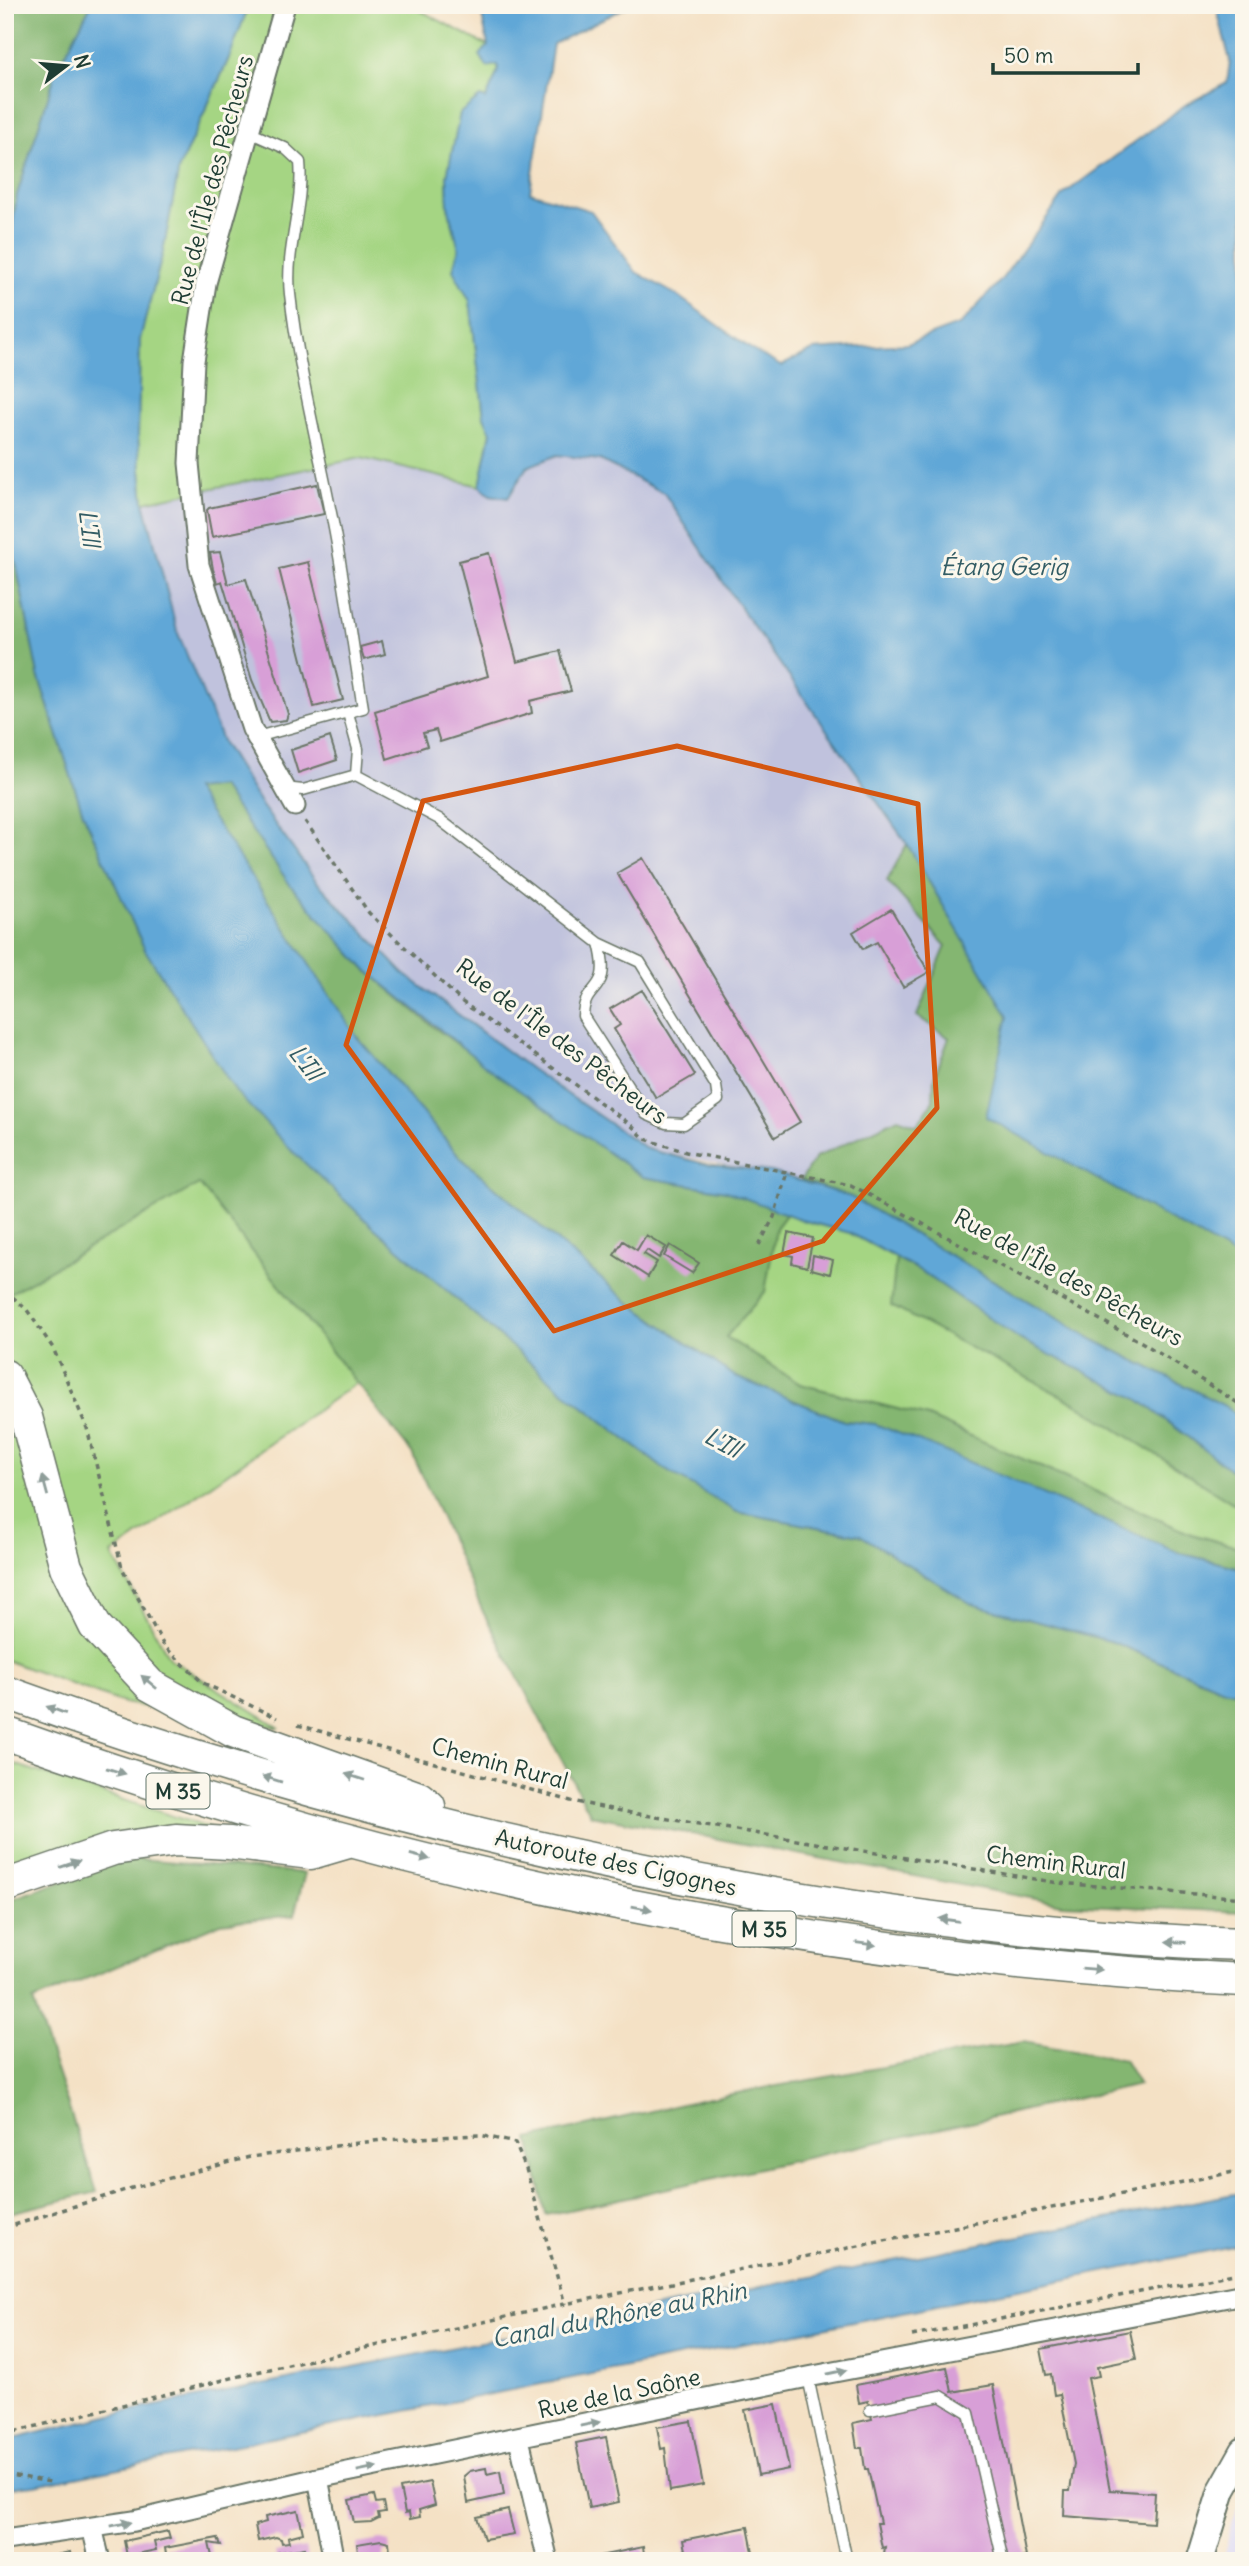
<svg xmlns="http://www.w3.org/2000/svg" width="1249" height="2566" font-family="Delius,sans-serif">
  <rect width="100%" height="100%" fill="#fbf7ec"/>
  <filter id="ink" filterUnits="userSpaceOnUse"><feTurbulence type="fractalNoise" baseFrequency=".0143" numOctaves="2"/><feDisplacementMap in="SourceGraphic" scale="14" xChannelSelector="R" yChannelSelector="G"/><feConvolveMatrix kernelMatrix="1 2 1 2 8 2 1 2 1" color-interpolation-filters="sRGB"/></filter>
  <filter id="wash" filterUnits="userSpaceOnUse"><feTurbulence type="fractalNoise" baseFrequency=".00686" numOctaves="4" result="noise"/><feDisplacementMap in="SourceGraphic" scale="28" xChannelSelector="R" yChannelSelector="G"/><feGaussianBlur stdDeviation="1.57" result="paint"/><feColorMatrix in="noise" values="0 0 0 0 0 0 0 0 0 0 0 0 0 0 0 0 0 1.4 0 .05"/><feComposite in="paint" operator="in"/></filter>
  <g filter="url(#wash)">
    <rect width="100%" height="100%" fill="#f4e1c5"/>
    <!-- built -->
    <path fill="#d9d7f8" d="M1244,2497V2561H1222L1235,2513Z"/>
    <!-- industrial -->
    <path fill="#c0c2dd" d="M557,455L600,460L664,493L735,600L907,844L887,881L946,946L917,1015L949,1038L934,1078V1101L917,1125L898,1118L815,1158L801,1180L647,1149L531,1069L403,973L317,882L262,806L223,743L177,631L144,502L361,458L480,486L490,495L514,485L527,467Z"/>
    <!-- green -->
    <path fill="#a5d583" stroke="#62895c" stroke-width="2" d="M249,5H410L488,46L499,69L486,99L480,97L460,114L447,176L448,206L459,249L453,270L470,301L484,417L491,432L480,486L361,458L144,502L138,437L140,339L163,252L179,168L229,58Z
      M199,1183L356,1383L112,1554L170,1659L280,1728L123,1703L5,1660V1296Z
      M788,1212L802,1220L850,1233L896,1258L892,1306L1075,1403L1244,1510V1549L1191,1534L928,1417L800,1384L725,1337L764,1292L776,1228Z
      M5,1761L212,1829L5,1873Z"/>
    <!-- forest -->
    <path fill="#84b671" stroke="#527a52" stroke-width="2" d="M5,5H91L56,72L17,195L5,277Z
      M5,508L38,675L83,813L145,950L372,1226L562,1390L664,1469L737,1512L860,1535L972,1604L1113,1642L1223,1689L1244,1693V1912L1062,1904L591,1815L483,1612L412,1453L199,1184L5,1296Z
      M221,786L291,886L365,969L435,1028L643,1177L726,1191L788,1212L776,1228L765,1292L726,1337L800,1384L928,1417L1191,1534L1244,1549V1569L1180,1553L875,1424L844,1421L736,1377L627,1301L461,1158L357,1037L193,789Z
      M907,844L1009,1016L987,1117L1244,1261V1419L1223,1405L1094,1340L851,1197L801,1180L815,1158L898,1118L917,1125L933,1101L934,1078L949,1038L917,1016L946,946L887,881Z
      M896,1258L921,1271L1021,1340L1138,1399L1244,1480V1510L1075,1403L891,1306Z
      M130,1858L305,1873L294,1915L221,1923L33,2001L97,2192L5,2214V1901Z
      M1023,2042L1124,2060L1139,2085L546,2215L529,2139L704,2099Z"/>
    <!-- water -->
    <path fill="#61a7d7" stroke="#407286" stroke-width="2" d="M91,5H249L229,58L179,168L163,252L140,339L138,437L144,502L177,631L223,743L262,806L317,882L403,973L531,1069L647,1149L706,1164L772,1172L851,1197L1094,1340L1223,1405L1244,1419V1480L1138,1399L1021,1340L921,1271L850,1233L802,1220L726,1191L643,1177L493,1072L365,969L291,886L221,786L194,789L357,1037L461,1158L627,1301L736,1377L844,1421L875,1424L939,1449L1179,1553L1244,1569V1693L1224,1689L1113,1642L972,1604L860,1535L737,1512L664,1469L562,1390L372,1226L290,1149L236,1092L145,950L83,813L38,675L5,508V277L17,195L56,72Z
      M480,5H630L553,44L530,192L591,211L636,272L678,296L754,351L781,366L813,350L907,344L961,324L1001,280L1064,194L1185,105L1227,83L1230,61L1216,5H1244V1261L986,1117L1008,1016L907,844L735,600L664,493L600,460L557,455L527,467L508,498L490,495L480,486L491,432L484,417L470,301L453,270L459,249L448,206L447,176L460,113L480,97L486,99L499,69L497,65L487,67L480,55L488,46Z
      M1244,2192V2244L35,2485L5,2488V2441L124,2412Z"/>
    <g id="blocks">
      <!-- building -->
      <path fill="#d89fd7" d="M317,484L324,514L212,537L207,510L209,508Z
        M220,552L228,584L246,579L288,714L286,720L270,722L252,680L222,581L217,583L213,569L210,553Z
        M489,553L517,662L560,651L571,691L530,701L532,713L440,742L436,730L423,733L427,746L387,759L375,711L488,676L459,561Z
        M308,562L343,700L314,707L279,569Z
        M382,641L385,654L364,660L360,647Z
        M330,737L337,760L298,773L291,750Z
        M643,858L800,1122L775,1137L617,873Z
        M891,909L929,972L903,987L877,942L863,949L853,932Z
        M642,990L695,1075L656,1098L614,1029L620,1025L610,1009Z
        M788,1233L813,1238L807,1267L792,1263L793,1256L784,1254Z
        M646,1235L666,1247L659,1258L647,1250L644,1254L657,1262L648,1277L614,1255L623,1241L637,1250Z
        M670,1245L699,1263L692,1273L664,1256Z
        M813,1255L833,1260L830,1274L811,1269Z
        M1130,2331L1136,2359L1097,2367L1099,2376L1088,2378L1110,2490L1155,2493L1153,2523L1064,2516L1065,2491H1070L1074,2464L1060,2394L1054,2395L1051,2374L1046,2375L1041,2349Z
        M947,2367L952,2392L993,2385L1026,2557L1005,2561H883L885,2547L882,2548L877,2523H880L868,2469H865L862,2448H857L853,2423L872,2419L868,2401L859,2403L856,2385Z
        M776,2404L789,2469L758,2475L745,2410Z
        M691,2421L703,2485L670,2491L665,2448L661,2449L657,2427Z
        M606,2437L619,2502L589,2508L576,2443Z
        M486,2468L487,2474L500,2471L504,2495L468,2503L464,2476L470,2471Z
        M430,2482L435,2505L419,2510L420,2517L410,2519L409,2512L405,2513L400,2488Z
        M374,2495L376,2503L383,2502L385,2512L378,2513L379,2518L371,2522L354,2523L349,2500Z
        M298,2510L303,2533L288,2537L289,2542L282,2543L281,2539L276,2537L258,2541L255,2525L266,2522L265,2517Z
        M508,2510L514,2534L484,2539L477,2517Z
        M748,2527L754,2557L735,2561H687L683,2540Z
        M168,2531L170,2538L154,2542L156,2550L127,2556L124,2541Z
        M218,2538L221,2545L209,2543L213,2561H189L188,2557L167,2561L165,2548Z
        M381,2540L389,2542L390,2551L383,2552L384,2561H359L357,2544Z
        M643,2547L645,2561H581L580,2560Z
        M305,2548L308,2561H277L275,2553Z
        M70,2552L72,2561H34V2560Z"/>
    </g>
  </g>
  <g filter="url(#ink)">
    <use href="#blocks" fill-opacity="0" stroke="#6a7667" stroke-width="2"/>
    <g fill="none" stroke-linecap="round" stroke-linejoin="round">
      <!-- service casing -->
      <g stroke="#6a7667" stroke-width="13">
        <path id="service" d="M249,132L285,148L300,162C304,206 285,249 290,294C298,366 316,437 330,508C344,574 352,642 363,708L257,737
          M348,713L358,749L356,775
          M284,788L303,790L356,775L439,819L599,943C613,996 584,981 583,1016L646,1114L666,1123L684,1124L718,1100L716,1086L640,962L599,943
          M808,2377L847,2561
          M870,2410L941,2396L969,2413L1003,2561"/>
      </g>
      <!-- minor casing -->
      <g stroke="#6a7667" stroke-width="23">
        <path id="minor" d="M285,5L206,283L194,361L189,463L199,565L252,729L295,806
          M519,2439L548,2561
          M318,2478L334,2561
          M92,2527L100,2561
          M5,2540L134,2521L318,2478L808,2377L1244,2294"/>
      </g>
      <!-- secondary casing -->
      <g stroke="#6a7667" stroke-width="30">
        <path id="secondary" d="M1200,2561L1222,2490L1244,2451"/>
      </g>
      <!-- trunk casing -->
      <g stroke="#6a7667" stroke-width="35">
        <path id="trunk" d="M5,1376L26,1417L66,1567L95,1626L150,1685L233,1731L419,1798L429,1806
          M5,1692C247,1780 497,1845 750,1890C913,1918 1078,1939 1244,1944
          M5,1733C402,1876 823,1960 1244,1980
          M5,1886L113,1849L176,1840L229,1843L311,1853L352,1841"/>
      </g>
      <!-- path -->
      <path stroke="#6a7667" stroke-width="3.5" stroke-dasharray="5 5" stroke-linecap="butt" d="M305,821L369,913L461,1001L631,1125L645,1139L686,1152L851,1185L1143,1343L1244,1407
        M759,1245L774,1217L787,1172
        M5,1290L27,1310L53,1348L87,1428L122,1568L164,1646L203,1683L277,1718
        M298,1725L571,1801L632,1813L1059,1883L1244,1898
        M5,2228L132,2188L250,2157L382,2140L480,2135L515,2143L526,2169L565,2304
        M912,2336L1244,2272
        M5,2434L252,2373L565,2304L1244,2170
        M5,2474L50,2482"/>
      <!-- service -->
      <use href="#service" stroke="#fff" stroke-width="10"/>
      <!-- minor -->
      <use href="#minor" stroke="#fff" stroke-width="19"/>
      <!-- secondary -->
      <use href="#secondary" stroke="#fff" stroke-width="26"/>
      <!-- trunk -->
      <use href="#trunk" stroke="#fff" stroke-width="32"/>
    </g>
    <!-- one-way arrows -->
    <defs><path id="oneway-solid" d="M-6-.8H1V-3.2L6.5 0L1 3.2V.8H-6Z" transform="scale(1.75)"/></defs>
    <g fill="#8f9e9a">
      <use href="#oneway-solid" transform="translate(45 1486) rotate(-105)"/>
      <use href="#oneway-solid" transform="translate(149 1682) rotate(-140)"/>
      <use href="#oneway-solid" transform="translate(56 1710) rotate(-160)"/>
      <use href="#oneway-solid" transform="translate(116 1771) rotate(17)"/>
      <use href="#oneway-solid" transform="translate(355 1777) rotate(-162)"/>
      <use href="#oneway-solid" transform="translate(272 1779) rotate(-163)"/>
      <use href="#oneway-solid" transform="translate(420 1857) rotate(14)"/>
      <use href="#oneway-solid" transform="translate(70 1864) rotate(-19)"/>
      <use href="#oneway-solid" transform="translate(642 1908) rotate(10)"/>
      <use href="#oneway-solid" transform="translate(949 1920) rotate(-172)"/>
      <use href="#oneway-solid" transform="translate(1176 1942) rotate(-178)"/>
      <use href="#oneway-solid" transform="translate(866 1944) rotate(7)"/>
      <use href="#oneway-solid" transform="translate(1092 1969) rotate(5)"/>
      <use href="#oneway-solid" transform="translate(837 2372) rotate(-11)"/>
      <use href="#oneway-solid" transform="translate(590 2424) rotate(-12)"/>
      <use href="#oneway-solid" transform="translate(367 2469) rotate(-11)"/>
      <use href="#oneway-solid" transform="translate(121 2524) rotate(-11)"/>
    </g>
  </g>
  <!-- marked area -->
  <path fill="none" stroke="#d45610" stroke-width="5" stroke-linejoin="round" d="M677,746L918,804L937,1108L823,1241L554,1331L346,1045L423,801Z"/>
  <g text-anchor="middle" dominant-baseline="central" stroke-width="6" stroke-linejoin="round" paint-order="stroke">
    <!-- shield labels -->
    <g fill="#fbf7ec" stroke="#61756b" stroke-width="2">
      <rect x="146.5" y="1773.5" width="63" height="35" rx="5"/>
      <rect x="732.5" y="1911.5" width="63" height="35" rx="5"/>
    </g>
    <g font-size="21" font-weight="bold" fill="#1f3d34">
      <text x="178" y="1791">M 35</text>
      <text x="764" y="1929">M 35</text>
    </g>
    <!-- street labels -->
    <g font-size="23" fill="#1f3d34" stroke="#fbf7ec">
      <text transform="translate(212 180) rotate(-75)">Rue de l'Île des Pêcheurs</text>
      <text transform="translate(562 1041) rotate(37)">Rue de l'Île des Pêcheurs</text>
      <text transform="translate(1069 1277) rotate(29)">Rue de l'Île des Pêcheurs</text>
      <text transform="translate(500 1763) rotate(15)">Chemin Rural</text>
      <text transform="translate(616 1862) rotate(12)">Autoroute des Cigognes</text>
      <text transform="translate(1056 1862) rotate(7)">Chemin Rural</text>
      <text transform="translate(619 2393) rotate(-12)">Rue de la Saône</text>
    </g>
    <!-- water labels -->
    <g font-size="24" font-style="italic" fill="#335d65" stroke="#fbf7ec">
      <text transform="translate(90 528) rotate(83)">L'Ill</text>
      <text x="1004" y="566">Étang Gerig</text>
      <text transform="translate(306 1062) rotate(52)">L'Ill</text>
      <text transform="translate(723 1442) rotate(28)">L'Ill</text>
      <text transform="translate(619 2314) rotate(-11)">Canal du Rhône au Rhin</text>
    </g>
  </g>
  <!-- margin -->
  <rect width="1249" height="2566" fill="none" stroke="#fbf7ec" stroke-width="28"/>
  <!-- north arrow -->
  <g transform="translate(66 66) rotate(74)" stroke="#fbf7ec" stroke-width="5" paint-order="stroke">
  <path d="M0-5L12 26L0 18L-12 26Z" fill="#1f3d34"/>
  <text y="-10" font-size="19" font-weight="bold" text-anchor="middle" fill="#1f3d34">N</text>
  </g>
  <!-- scale -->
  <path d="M993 63v10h145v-10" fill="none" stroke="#1f3d34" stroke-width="3.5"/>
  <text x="1004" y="63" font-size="21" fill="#1f3d34" stroke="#fbf7ec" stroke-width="5" paint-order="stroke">50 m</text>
</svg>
